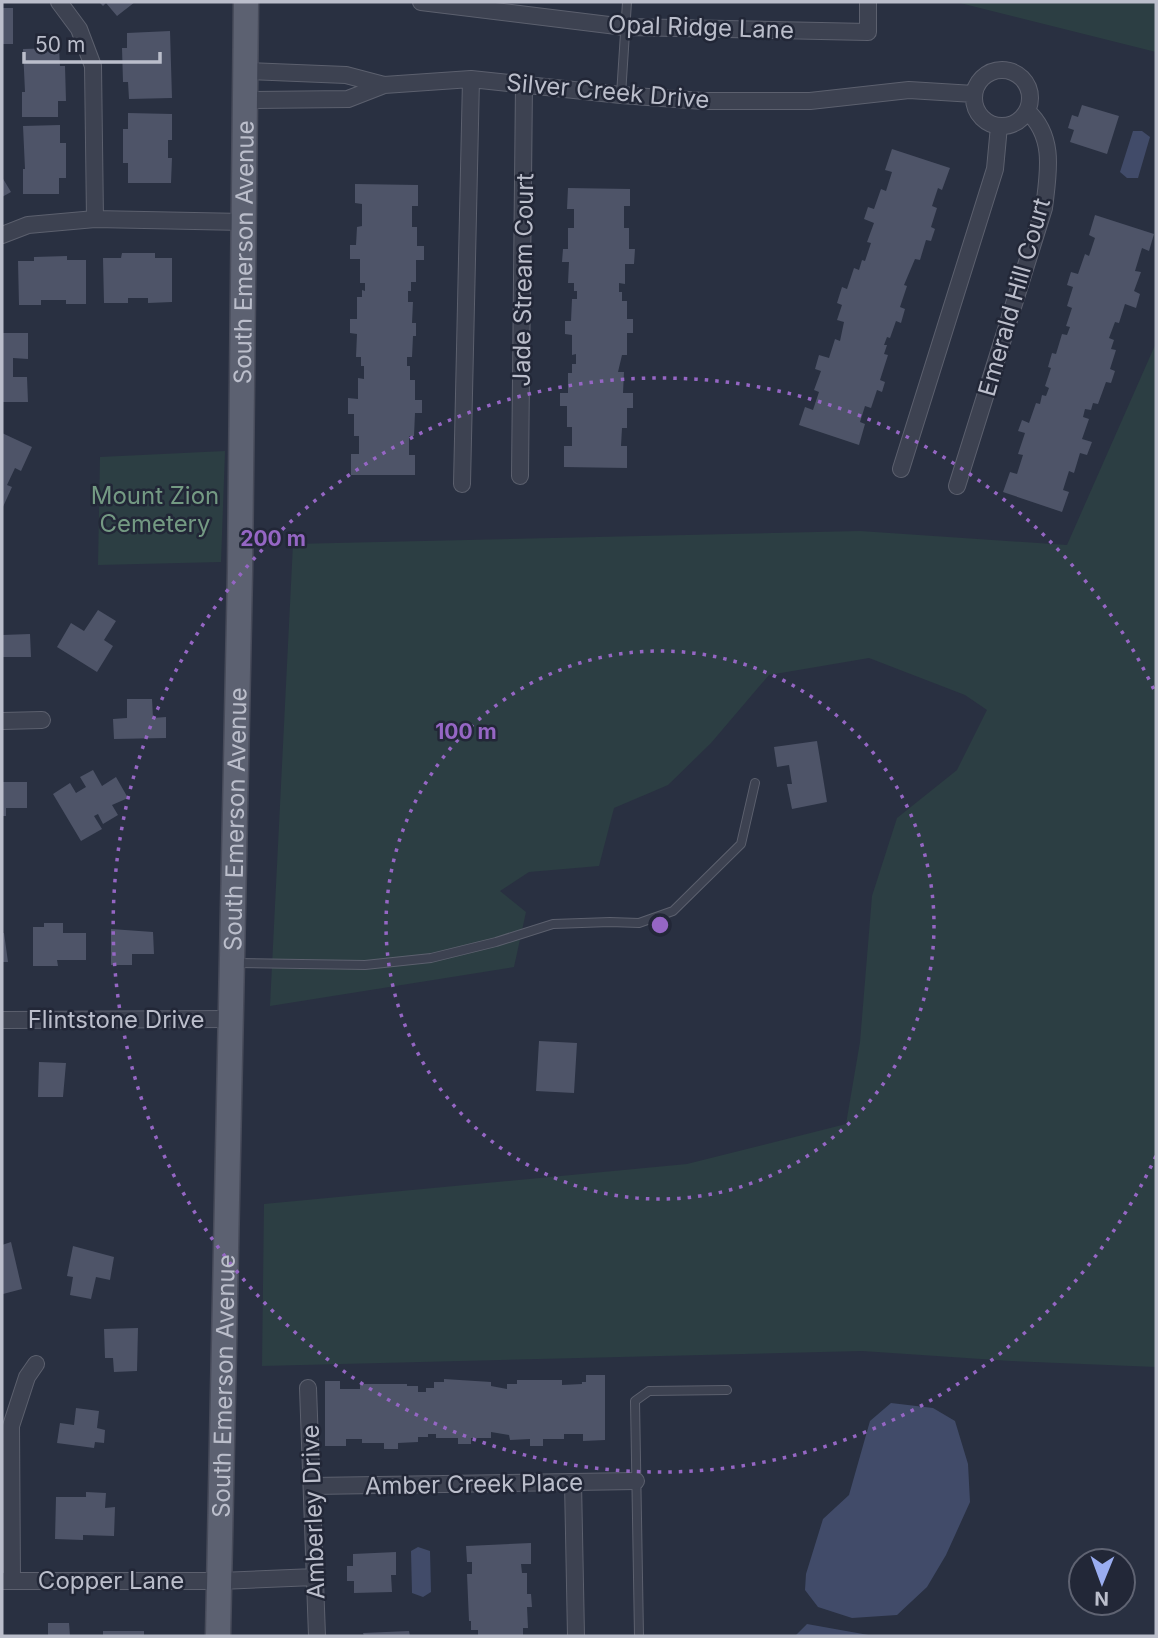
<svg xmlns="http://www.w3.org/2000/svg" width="1158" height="1638" font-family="Inter,sans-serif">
  <rect width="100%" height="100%" fill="#293041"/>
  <!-- green -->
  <path fill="#2c3e43" d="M959,2H1156V52L960,3Z
    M1156,343V1367L1011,1361L862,1351L262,1366L264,1204L687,1164L846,1124L860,1042L872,896L897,818L957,770L987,710L965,695L869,658L769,675L711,743L668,785L614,808L599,866L529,872L500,891L526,912L514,967L270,1006L293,544L860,531L1067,545Z
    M225,451L221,562L98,565L100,457Z"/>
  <!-- water -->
  <path fill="#414b69" d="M1133,131H1142L1150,137L1138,178H1127L1120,172Z
    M891,1403L933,1408L955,1421L968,1464L970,1502L946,1555L927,1587L897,1615L852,1618L818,1607L805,1590L806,1574L823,1519L849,1495L870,1421Z
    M418,1547L430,1551L431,1592L423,1597L412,1593L411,1551Z
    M807,1624L874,1636H795Z"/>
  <!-- building -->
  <path fill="#4e5468" d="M99,2H135L117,16L106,3L103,6Z
    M2,8H13V44H2Z
    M170,31L172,98L129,99L128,82H123L122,48H127V33Z
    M59,48L60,66H65L66,101H58V117H22V92H25L23,49Z
    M1082,105L1119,116L1107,154L1070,142L1074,130L1068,128L1072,115L1078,117Z
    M128,113L172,114V140H168V158H172L171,183H128V163H123V129H128Z
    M60,125V143H66V178H59V194H23V169H25L23,126Z
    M892,149L950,168L942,190L938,188L932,206L937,208L931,227L935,229L931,241L926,240L920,260L915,259L904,285L907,286L900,307L905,309L901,323L896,321L890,338L887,337L884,345H887L884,354L888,355L880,380L885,382L882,392L877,390L871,408L865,406L860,422L865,424L859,445L799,425L805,407L813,410L819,392L814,390L821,371L815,369L819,355L829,358L835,339L840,341L844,322L837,320L842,305L837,303L842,287L847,289L854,268L859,270L862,260L865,261L871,243L867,242L874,223L864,219L868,207L874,209L881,189L886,191L892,172L885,170Z
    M2,177L11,192L2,197Z
    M355,184L418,185V206H412V227H417V246H424V260H416V282H411V291H408V302H413L412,323H416V336H413L412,357H407V366H410V380H415V400H422V413H415L414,436H409V455H415V475H351V454H359V436H354V414H348V398L358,399V378L364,379V366H361V357H356L357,334L350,333V319H357V297H362V290L365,291V283H360V259H350V245H356L357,227L362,226V204L355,203Z
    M568,188L630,189V206H624V228H629V249H635L634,264H625V284L619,283V292H622V301H627V319H633V333H627V355H622L618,372H624L623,393H633V408H627V428H622L621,446H627V468L564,467V446H572V427H567V406H560V393H568V373H572V364H576V354L572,355V335L565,334V321H571L572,299H577V291H574V283H568L569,262H562L563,249H568V228H574V209H567Z
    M1095,215L1154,234L1149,251L1142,248L1135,271L1141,272L1134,291L1140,294L1136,308L1125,304L1119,323L1115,322L1109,338L1114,340L1111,349L1116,350L1110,369L1115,371L1111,383L1106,382L1098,404L1093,403L1091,410L1085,409L1083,417L1089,419L1082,439L1092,442L1087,455L1080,453L1074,473L1069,471L1063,490L1069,492L1062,512L1003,492L1010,472L1017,474L1023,455L1018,454L1025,433L1018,431L1022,420L1029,423L1036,403L1040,404L1042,395L1046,396L1049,388L1045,386L1051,368L1048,367L1052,353L1056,354L1062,334L1067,335L1070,327L1066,326L1072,308L1067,306L1073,287L1067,285L1071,272L1078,274L1085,254L1089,256L1095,238L1089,235Z
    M122,253H155V258H172V302L148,303V298H128V303H104L103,258H121Z
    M67,256V260H86V304H66V300H41V305H19L18,261H34V257Z
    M2,333H28V359L13,358V377H27L28,402H2Z
    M2,433L32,447L21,471L15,468L7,485L12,487L2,509Z
    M98,610L116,621L104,640L113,646L97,672L57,647L71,623L84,631Z
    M30,634L31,657H2V635Z
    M127,699H152L153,718L166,717V738L114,739L113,719L127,718Z
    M817,741L827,802L792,809L787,784H792L789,765L777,767L774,747Z
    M93,770L102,786L116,777L128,798L112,805L118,815L103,824L98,814L94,816L102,829L81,841L53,794L70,783L76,793L86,787L80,777Z
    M2,782H27V808H6V816H2Z
    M44,923H63V933H86V960H57L58,966H33V927H44Z
    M111,929L153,932L154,954H132V965H111Z
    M2,933H4L8,962H2Z
    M539,1041L577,1043L574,1093L536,1091Z
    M39,1062L66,1063L63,1097H38Z
    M11,1242L22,1289L3,1294L2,1245Z
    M73,1246L114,1257L110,1280L96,1277L91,1299L70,1295L73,1277L67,1276Z
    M138,1328L137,1371L114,1372L113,1358H105L104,1329Z
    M586,1375H605V1440L583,1441V1434H564V1439H543V1446H530V1439L510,1440L509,1435L491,1432V1438H471V1444H458V1438H436V1434H428V1437H418V1442L398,1443V1449H384V1443H362V1439H346V1446H325V1381H340V1389H360V1384H407V1386H418V1392H426V1388H434V1382H444V1379L491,1382V1386L507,1389V1384H517V1380H562V1385L582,1384V1382H586Z
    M76,1408L99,1411L97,1428L105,1430L104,1443L95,1442L94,1448L57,1443L60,1423L74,1425Z
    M86,1492L106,1493L105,1508L115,1507L114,1536L83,1535V1540L55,1539L56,1497H86Z
    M531,1543V1564H521L522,1573H527V1594H531L532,1607H527L528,1628H523V1636H478V1630H471V1621H469L467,1574H472V1562H467L466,1546Z
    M396,1552V1575H391L392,1592L354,1593V1581H347V1566H353V1554Z
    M48,1623H69L70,1636H48Z
    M103,1631H144V1636H103Z
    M409,1631L410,1636H364L363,1633Z"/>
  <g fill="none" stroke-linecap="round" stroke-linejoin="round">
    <!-- service casing -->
    <g stroke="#5c606e" stroke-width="10">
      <path id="service" d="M621,95L627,2
        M235,963L365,965L431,958L496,942L553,924L610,922L639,923L673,911L741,844L755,783
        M639,1636L635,1401L649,1391L727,1390"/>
    </g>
    <!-- minor casing -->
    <g stroke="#5c606e" stroke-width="18">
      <path id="minor" d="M59,2L79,29L93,66L95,219
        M421,2L625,27L868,32V2
        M974 98a28 28 0 1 1 56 0a28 28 0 1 1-56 0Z
        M245,71L346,75L384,85
        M245,100L348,99L384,85L471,79L621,95L703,101H810L909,90L974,94
        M2,235L28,225L95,219L244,222
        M901,469L995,169L999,126
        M520,476L524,84
        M462,484L471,79
        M957,486L1044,208C1048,174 1056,137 1027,111
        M2,721L42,720
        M2,1020L231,1019
        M308,1388L317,1636
        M573,1482L576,1636
        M312,1486L636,1481
        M12,1580L11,1426L27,1377L36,1364
        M2,1581H220L315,1577"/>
    </g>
    <!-- primary casing -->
    <g stroke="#474b5a" stroke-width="27">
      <g id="primary">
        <path id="s1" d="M218,1636L240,571L246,2"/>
      </g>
    </g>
    <!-- service -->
    <use href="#service" stroke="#3d4251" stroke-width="8"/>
    <!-- minor -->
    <use href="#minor" stroke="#3d4251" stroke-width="16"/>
    <!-- primary -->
    <use href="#primary" stroke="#5c6171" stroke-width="24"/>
  </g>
  <!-- distance rings -->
  <g fill="none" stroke="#9566c4" stroke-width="3.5" stroke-dasharray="3.5 7">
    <circle cx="660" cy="925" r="274"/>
    <path d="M1156 1156A547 547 0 1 1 1156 694"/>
  </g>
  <g text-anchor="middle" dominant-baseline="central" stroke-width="5" stroke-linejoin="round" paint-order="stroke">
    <!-- street labels -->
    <g font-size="24" fill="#bbbecb" stroke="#222737">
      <text transform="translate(701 27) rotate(2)">Opal Ridge Lane</text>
      <text transform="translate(608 91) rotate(5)">Silver Creek Drive</text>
      <text stroke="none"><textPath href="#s1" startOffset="1384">South Emerson Avenue</textPath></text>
      <text transform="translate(523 280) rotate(-89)">Jade Stream Court</text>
      <text transform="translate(1014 297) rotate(-74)">Emerald Hill Court</text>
      <text stroke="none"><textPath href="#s1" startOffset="817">South Emerson Avenue</textPath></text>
      <text x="116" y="1019">Flintstone Drive</text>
      <text stroke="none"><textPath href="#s1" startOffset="250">South Emerson Avenue</textPath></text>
      <text transform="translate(474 1484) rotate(-1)">Amber Creek Place</text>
      <text transform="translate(313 1512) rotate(-92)">Amberley Drive</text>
      <text x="111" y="1580">Copper Lane</text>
    </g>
    <!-- park labels -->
    <g font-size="24" fill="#749a83" stroke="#222737">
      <text x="155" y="495">Mount Zion<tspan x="155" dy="28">Cemetery</tspan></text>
    </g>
  </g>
  <circle cx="660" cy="925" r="10" fill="#9566c4" stroke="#222737" stroke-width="3.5"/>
  <g font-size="21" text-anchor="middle" font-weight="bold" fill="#9566c4" stroke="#222737" stroke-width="5" stroke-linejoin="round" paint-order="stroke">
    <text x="273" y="546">200 m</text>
    <text x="466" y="739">100 m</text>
  </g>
  <!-- border -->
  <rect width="1158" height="1638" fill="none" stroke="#bbbecb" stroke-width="7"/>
  <!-- north arrow -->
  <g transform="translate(1102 1582) rotate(181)"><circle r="33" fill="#222737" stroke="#5f6372" stroke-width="2"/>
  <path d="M0-5L12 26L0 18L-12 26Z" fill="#9aadf0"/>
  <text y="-10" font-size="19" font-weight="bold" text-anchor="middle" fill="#bbbecb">N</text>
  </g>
  <!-- scale -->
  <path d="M24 52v10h136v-10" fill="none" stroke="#bbbecb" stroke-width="3.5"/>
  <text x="35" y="52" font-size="21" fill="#bbbecb" stroke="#222737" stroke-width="5" paint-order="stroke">50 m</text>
</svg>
